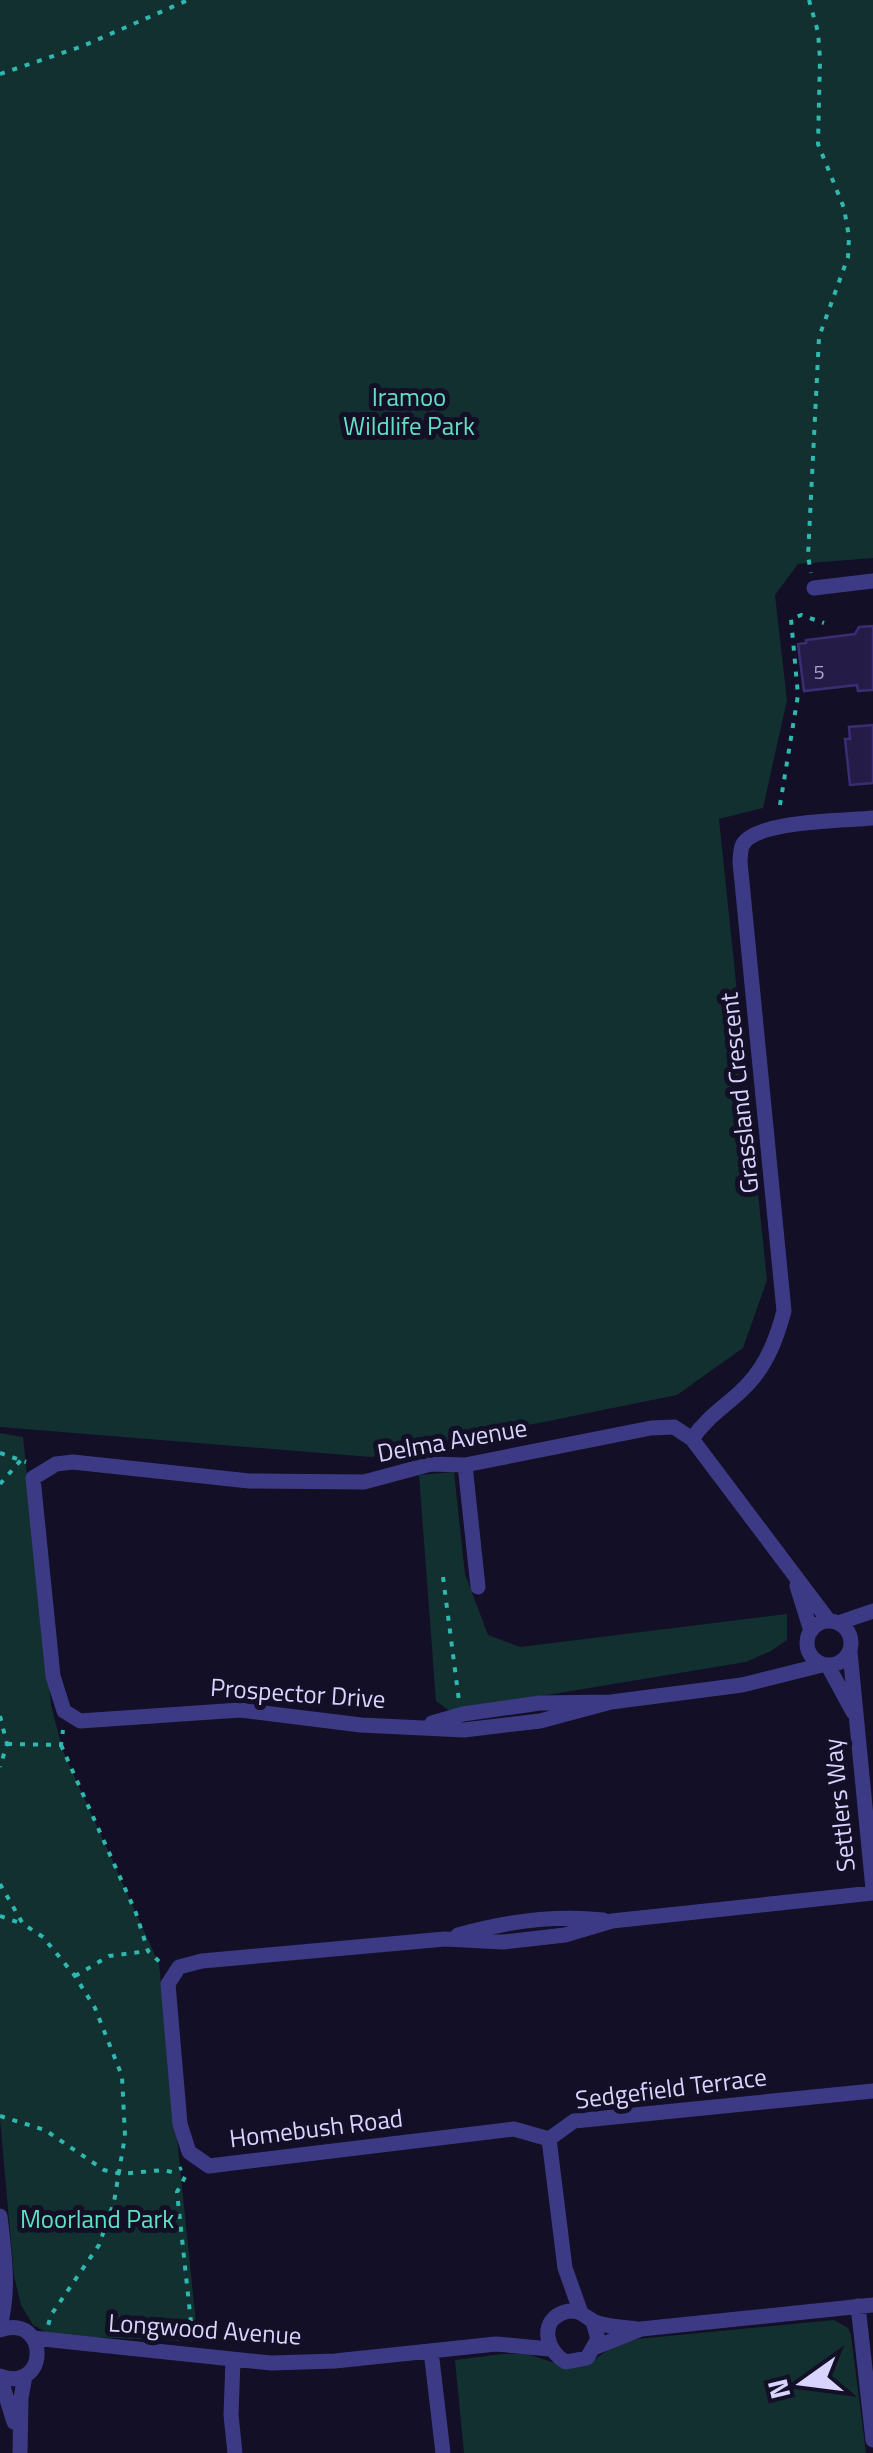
<svg xmlns="http://www.w3.org/2000/svg" width="873" height="2453" font-family="'Titillium Web',sans-serif">
  <rect width="100%" height="100%" fill="#130f26"/>
  <!-- green -->
  <path fill="#12302f" d="M0,0H873V558L798,564L775,595L787,700L763,808L719,819L767,1280L743,1348L677,1395L371,1457L0,1427Z
    M0,1433L23,1437L51,1705L63,1751L159,1964L198,2342L51,2335L33,2325L21,2305L14,2276L0,2119Z
    M454,1472L465,1574L488,1635L520,1647L787,1614V1640L771,1651L746,1662L450,1711L436,1701L419,1475Z
    M834,2320L848,2328L851,2335L866,2453H464L455,2360L502,2354H527L567,2367L586,2365L614,2346L637,2339Z"/>
  <!-- building -->
  <path fill="#241b47" stroke="#3b2d73" stroke-width="2.5" d="M873,626V690L858,691L857,685L804,691L798,644L806,643V640L855,634L859,627Z
    M873,725V783L850,785L845,739H850L849,727Z"/>
  <g fill="none" stroke-linecap="round" stroke-linejoin="round">
    <!-- path -->
    <path stroke="#2fb8b0" stroke-width="4" stroke-dasharray="5 8" stroke-linecap="butt" d="M809,0L818,32L820,59L818,144L844,208L849,237L848,257L819,337L808,556L811,573
      M0,74L83,46L188,0
      M780,805L798,695L791,619L801,615L824,623
      M0,1453L26,1462
      M0,1484L21,1460
      M443,1577L459,1701
      M0,1716L7,1744L0,1767
      M7,1744L61,1745L63,1730
      M61,1745L136,1913L148,1951L164,1966
      M0,1884L23,1924L43,1937L75,1976L95,2008L122,2076L125,2136L114,2202L99,2245L51,2315L48,2326
      M0,1916L23,1924
      M75,1976L109,1956L148,1951
      M0,2116L45,2130L104,2170L121,2174L163,2170L172,2172L182,2168
      M185,2177L177,2192L192,2332"/>
    <!-- street -->
    <path stroke="#3d3a85" stroke-width="15" d="M814,588L873,581
      M692,1439C708,1415 730,1404 749,1383C768,1362 777,1337 784,1311L740,862C740,860 741,848 742,846C753,820 846,821 873,818
      M465,1465L478,1587
      M797,1586L811,1631
      M807 1643a22 22 0 1 1 44 0a22 22 0 1 1-44 0Z
      M838,1623L873,1611
      M850,1652L873,1889
      M828,1666L853,1712
      M611,1702L540,1721L464,1730L361,1725L240,1710L80,1721L64,1711L53,1676L33,1478L56,1464L73,1462L249,1481L364,1482L431,1464L465,1465L651,1428L674,1427L692,1439L829,1621
      M432,1723L463,1714L540,1703L611,1702L742,1685L822,1665
      M458,1935C507,1921 553,1915 603,1920
      M549,2139L514,2129L209,2166L189,2152L180,2124L168,1984L179,1967L202,1961L445,1939L503,1942L565,1935L612,1921L873,1893
      M0,2216C4,2253 10,2289 0,2326
      M858,2306L873,2440
      M581,2313L565,2268L549,2139L574,2121L873,2091
      M593,2322L598,2339L587,2358L566,2362C546,2352 538,2320 565,2312C579,2308 585,2317 595,2322C607,2327 624,2327 637,2329
      M0,2330C50,2313 49,2394 0,2376
      M33,2338L271,2363L335,2361L496,2344L550,2349
      M596,2347L641,2329L873,2305
      M431,2351L443,2453
      M233,2360L231,2415L235,2453
      M0,2377L14,2422
      M20,2453L21,2398L25,2376"/>
  </g>
  <g text-anchor="middle" dominant-baseline="central" stroke-width="10" stroke-linejoin="round" paint-order="stroke">
    <!-- number labels -->
    <g font-size="20" fill="#aca6d1">
      <text x="819" y="671">5</text>
    </g>
    <!-- park labels -->
    <g font-size="25" fill="#5fe0c0" stroke="#130f26">
      <text x="409" y="397">Iramoo<tspan x="409" dy="29">Wildlife Park</tspan></text>
      <text x="97" y="2219">Moorland Park</text>
    </g>
    <!-- street labels -->
    <g font-size="25" fill="#d9d4ff" stroke="#130f26">
      <text transform="translate(739 1093) rotate(-96)">Grassland Crescent</text>
      <text transform="translate(452 1440) rotate(-10)">Delma Avenue</text>
      <text transform="translate(298 1693) rotate(4)">Prospector Drive</text>
      <text transform="translate(839 1805) rotate(-96)">Settlers Way</text>
      <text transform="translate(671 2088) rotate(-7)">Sedgefield Terrace</text>
      <text transform="translate(316 2128) rotate(-7)">Homebush Road</text>
      <text transform="translate(205 2329) rotate(4)">Longwood Avenue</text>
    </g>
  </g>
  <!-- north arrow -->
  <g transform="translate(803 2383) rotate(256)" stroke="#130f26" stroke-width="8" paint-order="stroke">
  <path d="M0-8L18 38L0 25L-18 38Z" fill="#d9d4ff"/>
  <text y="-15" font-size="28" font-weight="bold" text-anchor="middle" fill="#d9d4ff">N</text>
  </g>
</svg>
